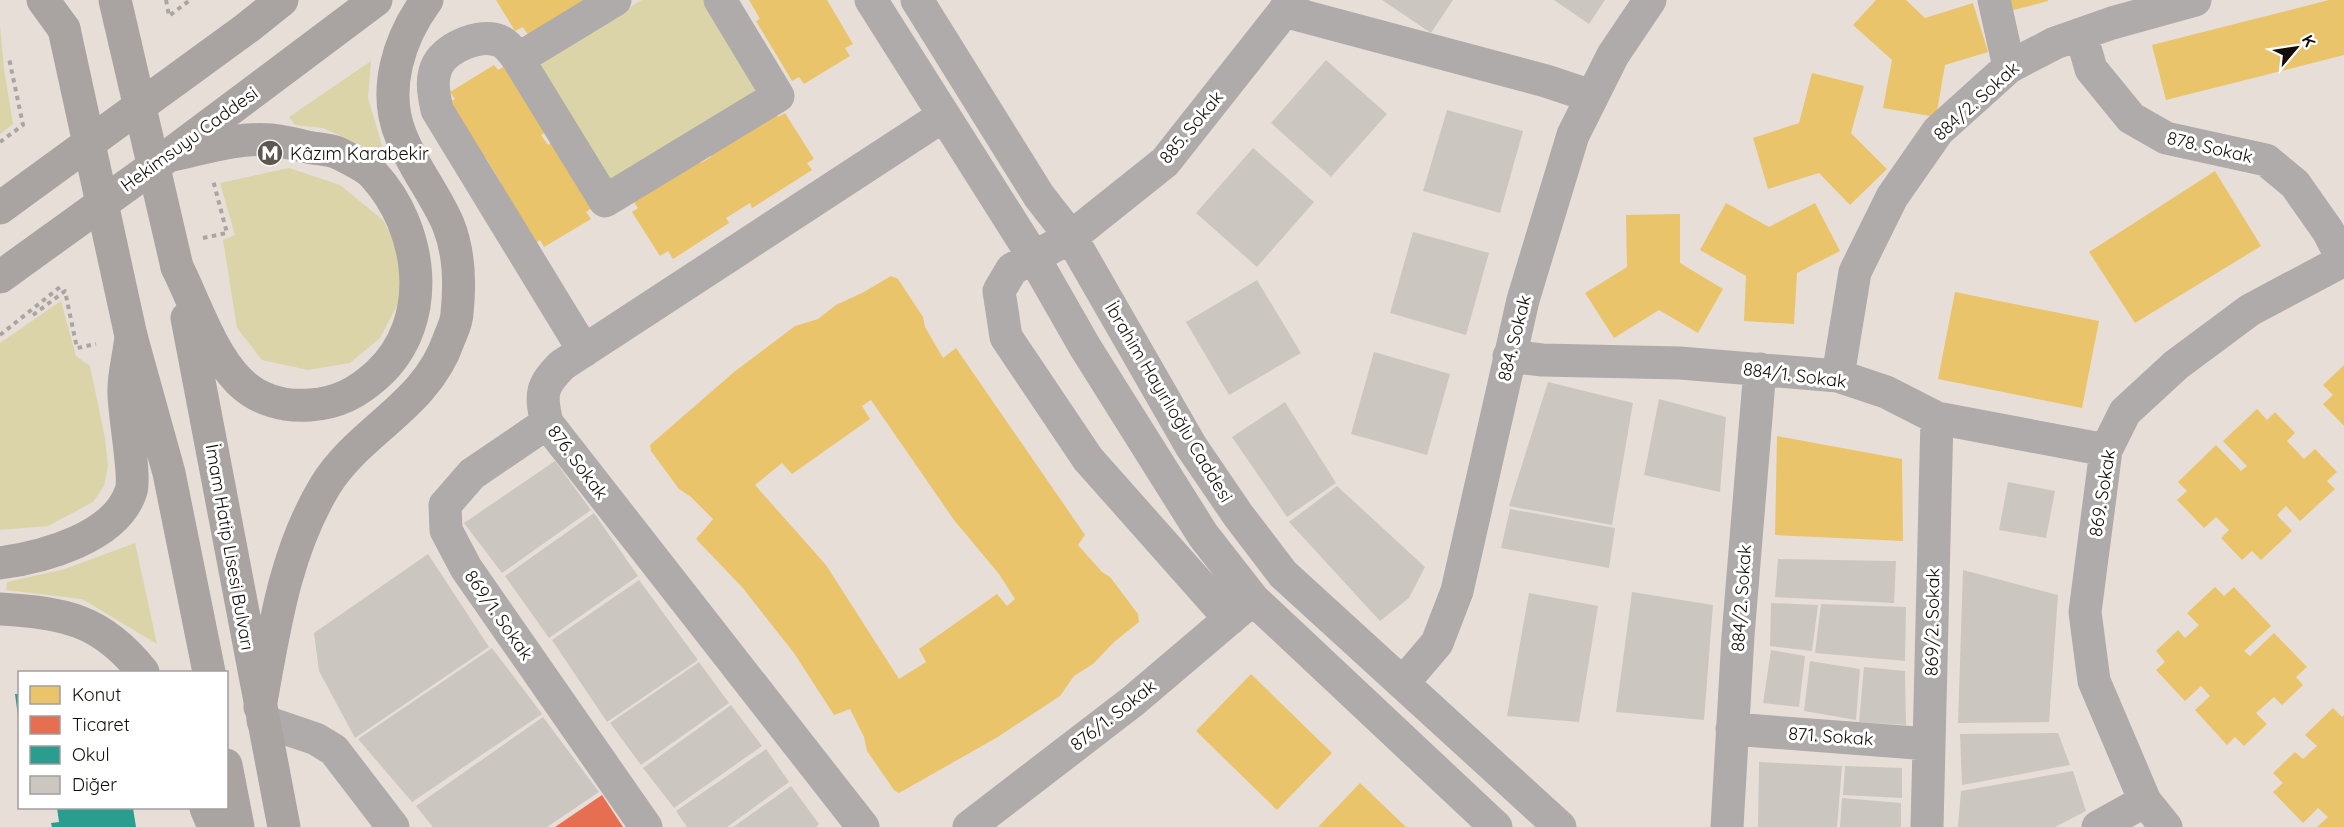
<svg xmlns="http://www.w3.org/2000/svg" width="2344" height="827" font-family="Quicksand,sans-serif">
  <rect width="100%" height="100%" fill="#e8ded8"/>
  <!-- green -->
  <path fill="#dad4a8" d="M642,0H704L760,93L610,183L538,63Z
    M0,25L4,69L13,124L0,134Z
    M371,61L368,98L383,149L376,152L323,128L295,125L289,117Z
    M289,168L340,185L383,220L403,258L402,296L380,338L350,363L308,370L262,360L237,328L223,240L235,235L220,183Z
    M61,301L76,356L90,366L105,438L108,466L104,486L93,502L48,526L0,530V343Z
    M135,543L157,644L82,599L6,590L7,582L65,569Z"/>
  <!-- homes -->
  <path fill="#e9c46a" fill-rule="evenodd" d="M496,0H584L528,35L523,27L515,31Z
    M749,0H827L853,44L845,48L850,56L804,84L799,77L792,81L756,21L760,19Z
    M1876,0H1906L1925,18L1973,3L1988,52L1945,65L1936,117L1883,108L1892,60L1853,25Z
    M2007,0H2048V1L2010,11Z
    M2329,0H2344V55L2166,100L2152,45Z
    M494,65L498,70L507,65L548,131L541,135L548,145L554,141L594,207L586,212L591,219L544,247L540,240L533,245L496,185L501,183L486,158L481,161L446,104L455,99L450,92Z
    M1812,73L1864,86L1851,133L1887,169L1850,205L1819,173L1768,189L1753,138L1799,123Z
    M773,109L778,117L785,113L814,159L807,163L812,170L752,208L750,203L726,218L729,223L673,259L668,251L660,256L632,212L638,208L632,199L697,157L701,163L711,157L707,151Z
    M2215,171L2261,246L2135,323L2089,252Z
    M1726,203L1769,227L1815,203L1840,251L1797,273L1794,324L1744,321L1746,276L1700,250Z
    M1680,214V263L1723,289L1698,333L1659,310L1614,338L1585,293L1627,267L1626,215Z
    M891,276L898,279L923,317L925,327L943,358L956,348L1085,535L1078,545L1102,572L1110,577L1138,614L1139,622L1114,642L1093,664L1074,676L1060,696L996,738L899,793L894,790L867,751L864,737L850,709L834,715L794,653L742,587L696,539L713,519L691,497L679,489L651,451L650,445L734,372L795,326L818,319L836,305L864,292ZM871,400L954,520L999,574L1015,599L1007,606L997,594L919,649L926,662L899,679L826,565L755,485L782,463L792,474L870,419L862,406Z
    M1955,292L2099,321L2082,408L1938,379Z
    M2344,365V426L2323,404L2333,395L2323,385Z
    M2257,409L2267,420L2275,412L2295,433L2287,441L2304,459L2315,449L2337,472L2327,481L2335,489L2300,521L2286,506L2277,515L2292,531L2261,560L2252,551L2242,560L2221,538L2229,530L2216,517L2204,528L2177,500L2187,491L2178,482L2216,445L2241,471L2247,466L2223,441Z
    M1777,436L1902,459L1903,541L1775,535Z
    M2215,587L2224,596L2234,587L2271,626L2244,651L2250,656L2274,633L2307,667L2296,677L2303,685L2282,705L2274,697L2256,713L2267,724L2244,746L2235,737L2227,745L2195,710L2210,696L2201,686L2185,701L2156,670L2165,662L2156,651L2178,630L2185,638L2199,625L2187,613Z
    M1251,674L1332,753L1277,810L1196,731Z
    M2333,708L2342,717L2344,715V827H2317L2328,817L2318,808L2303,823L2273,792L2283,783L2273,773L2295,752L2303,759L2317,746L2305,735Z
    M1360,783L1406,827H1318Z"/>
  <!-- shops -->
  <path fill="#e76f51" d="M602,795L623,827H555Z"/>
  <!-- schools -->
  <path fill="#2a9d8f" d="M15,694H20V716H18Z
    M57,808H133L136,827H52L51,823L59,822Z"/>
  <!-- building -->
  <path fill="#ccc6c0" d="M1382,0H1453L1431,33Z
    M1554,0H1605L1589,24Z
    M1326,60L1387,114L1331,177L1271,123Z
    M1447,110L1523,131L1500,213L1423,191Z
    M1253,148L1314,202L1257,267L1196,213Z
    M1413,232L1489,253L1466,335L1390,313Z
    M1257,280L1301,353L1229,395L1186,322Z
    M1374,352L1450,374L1427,455L1351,434Z
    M1548,382L1633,403L1612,525L1509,506Z
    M1659,399L1726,417L1720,492L1644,475Z
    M1285,402L1336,483L1287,517L1232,437Z
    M555,461L591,510L502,573L464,523Z
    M2008,482L2055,491L2046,538L1999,530Z
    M1337,486L1425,567L1409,598L1380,621L1289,522Z
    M1510,509L1615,528L1609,568L1501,548Z
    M594,513L638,576L549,638L505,576Z
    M428,554L489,647L355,738L319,671L314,633Z
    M1778,559L1896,561L1894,603L1775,597Z
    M1963,570L2058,595L2049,722L1958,723Z
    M639,580L698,660L607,722L552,640Z
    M1632,592L1713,605L1704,720L1616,712Z
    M1529,593L1598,606L1579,722L1507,716Z
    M1771,603L1818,605L1812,651L1770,646Z
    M1821,604L1906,607L1905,661L1815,653Z
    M492,648L542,714L412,802L358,739Z
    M1771,650L1805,656L1799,707L1763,703Z
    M1810,661L1860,669L1856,720L1804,711Z
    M699,662L729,703L641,765L610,723Z
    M1864,667L1905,671L1906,725L1859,722Z
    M731,705L762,746L674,808L643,768Z
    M543,717L599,792L547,827H433L416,806Z
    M2058,733L2070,765L1962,785L1960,734Z
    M766,749L789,782L727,827H687L676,811Z
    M1759,762L1842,766L1837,827H1758Z
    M1845,766L1902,768V798L1843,795Z
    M2073,771L2086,811L2055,827H1958L1961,791Z
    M791,786L819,824L816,827H733Z
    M1842,798L1901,803V827H1840Z"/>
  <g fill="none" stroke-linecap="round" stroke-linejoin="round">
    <!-- path -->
    <path stroke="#aaa5a2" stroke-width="4" stroke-dasharray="4.5 4.5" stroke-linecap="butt" d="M166,0L169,16L190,0
      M0,142L23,125L9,58
      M203,238L227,233L213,180
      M33,315L65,291L77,348L96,344
      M0,335L60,287"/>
    <!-- minor -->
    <path stroke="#afabaa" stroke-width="33" d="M871,0L1033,256L1085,347L1203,535L1253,599L1496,827
      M917,0L1039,196L1071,237L1191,446L1238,515L1283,574L1560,827
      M1994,0L2009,67
      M1284,11L1546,81L1591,96
      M2081,34L2091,69L2131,118L2166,138L2266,160L2295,184L2328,231L2343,260
      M518,59L615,0
      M584,351L437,110C434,95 430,79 438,64C448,46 483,32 502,42C508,45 514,54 518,59L605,201L778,96L720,0
      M1509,356L1542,360L1680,363L1838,376L1886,392L1937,418L2106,450
      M1838,376L1855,272L1892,197L1938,131L2009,67L2055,43L2112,23L2195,0
      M547,423L472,474L445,505L446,530L466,568L646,827
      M1230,619L1088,459L1006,337L999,291L1012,269L1071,237L1165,162L1293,0
      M1403,683L1437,643L1457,591L1523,300L1573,135L1613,55L1650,0
      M263,721L316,739L334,750L393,827
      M1732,729L1929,744
      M863,827L547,423C540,394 541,386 562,365L943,116
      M969,827L1133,701L1246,605
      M1727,827L1738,636L1760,369
      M1927,827L1937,418
      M2098,827L2145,801
      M2166,827L2145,801L2094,681L2085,612L2106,450L2125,412L2176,365L2250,310L2344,260"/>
    <!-- major -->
    <path stroke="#a9a3a2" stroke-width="33" d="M43,0L64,29
      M115,0L125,43
      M168,156C202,149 237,137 271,140C283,141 295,144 307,147C316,149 329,149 338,153C348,158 365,166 373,174C423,228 435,321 378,374C357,393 338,403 310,405C284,407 258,400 239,381C211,353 195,303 177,267
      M0,208L247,28L282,0
      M0,277L168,156L376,0
      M187,318L284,827
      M131,336L169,473L209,672
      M0,563C43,557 116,538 131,491C136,477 124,414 124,394C123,378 128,360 130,344
      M0,609C64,613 101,619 143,672
      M260,707C274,631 284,554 325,486C359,430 426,407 449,339C452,331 457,322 457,313C460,285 459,251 448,224C435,194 413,167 401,136C382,90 399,38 427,0
      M226,765L238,827
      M206,808L214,827"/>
    <!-- major-bridge -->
    <path stroke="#a9a3a2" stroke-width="33" d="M64,29L131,336
      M125,43L177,267"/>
  </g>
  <!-- icons -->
  <defs>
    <g id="metro-disc" transform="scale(1.35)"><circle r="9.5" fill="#5e5651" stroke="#fff"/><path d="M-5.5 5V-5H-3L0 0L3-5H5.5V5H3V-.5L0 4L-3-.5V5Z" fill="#fff"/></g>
  </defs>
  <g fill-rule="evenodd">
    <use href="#metro-disc" x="270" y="153"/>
  </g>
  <g text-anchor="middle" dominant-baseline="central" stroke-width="6" stroke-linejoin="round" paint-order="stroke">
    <!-- street labels -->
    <g font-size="18" fill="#130d09" stroke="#fff">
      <text transform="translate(1976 101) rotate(-42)">884/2. Sokak</text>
      <text transform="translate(1191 127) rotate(-50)">885. Sokak</text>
      <text transform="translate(189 139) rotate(-36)">Hekimsuyu Caddesi</text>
      <text transform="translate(2210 147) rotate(13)">878. Sokak</text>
      <text transform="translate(1514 338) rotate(-76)">884. Sokak</text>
      <text transform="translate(1795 375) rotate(7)">884/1. Sokak</text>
      <text transform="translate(1169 402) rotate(59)">İbrahim Hayırlıoğlu Caddesi</text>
      <text transform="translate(578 462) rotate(53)">876. Sokak</text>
      <text transform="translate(2102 493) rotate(-81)">869. Sokak</text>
      <text transform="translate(230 547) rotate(80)">İmam Hatip Lisesi Bulvarı</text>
      <text transform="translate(1741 598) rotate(-86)">884/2. Sokak</text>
      <text transform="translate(499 615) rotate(55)">869/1. Sokak</text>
      <text transform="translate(1932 622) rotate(-89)">869/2. Sokak</text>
      <text transform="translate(1113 715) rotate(-38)">876/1. Sokak</text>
      <text transform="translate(1831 736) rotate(4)">871. Sokak</text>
    </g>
    <!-- poi labels -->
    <g font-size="18" fill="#130d09" stroke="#fff" text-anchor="start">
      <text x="290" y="153">Kâzım Karabekir</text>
    </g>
  </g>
  <!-- legend -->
  <rect x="18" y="671" width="210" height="138" fill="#ffffff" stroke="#a19e9d" stroke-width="1.5"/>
  <rect x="30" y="686" width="30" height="18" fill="#e9c46a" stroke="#a19e9d" stroke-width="1.5"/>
  <text x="72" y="701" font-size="18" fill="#130d09">Konut</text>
  <rect x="30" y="716" width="30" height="18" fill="#e76f51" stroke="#a19e9d" stroke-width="1.5"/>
  <text x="72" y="731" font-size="18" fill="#130d09">Ticaret</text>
  <rect x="30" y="746" width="30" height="18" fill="#2a9d8f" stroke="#a19e9d" stroke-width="1.5"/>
  <text x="72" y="761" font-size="18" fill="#130d09">Okul</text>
  <rect x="30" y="776" width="30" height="18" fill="#ccc6c0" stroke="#a19e9d" stroke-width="1.5"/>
  <text x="72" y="791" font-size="18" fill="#130d09">Diğer</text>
  <!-- north arrow -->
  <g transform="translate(2296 48) rotate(61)" stroke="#ffffff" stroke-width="4.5" paint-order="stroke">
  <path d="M0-4.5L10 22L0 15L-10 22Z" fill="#130d09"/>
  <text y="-9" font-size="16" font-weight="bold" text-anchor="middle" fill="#130d09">K</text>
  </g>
</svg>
